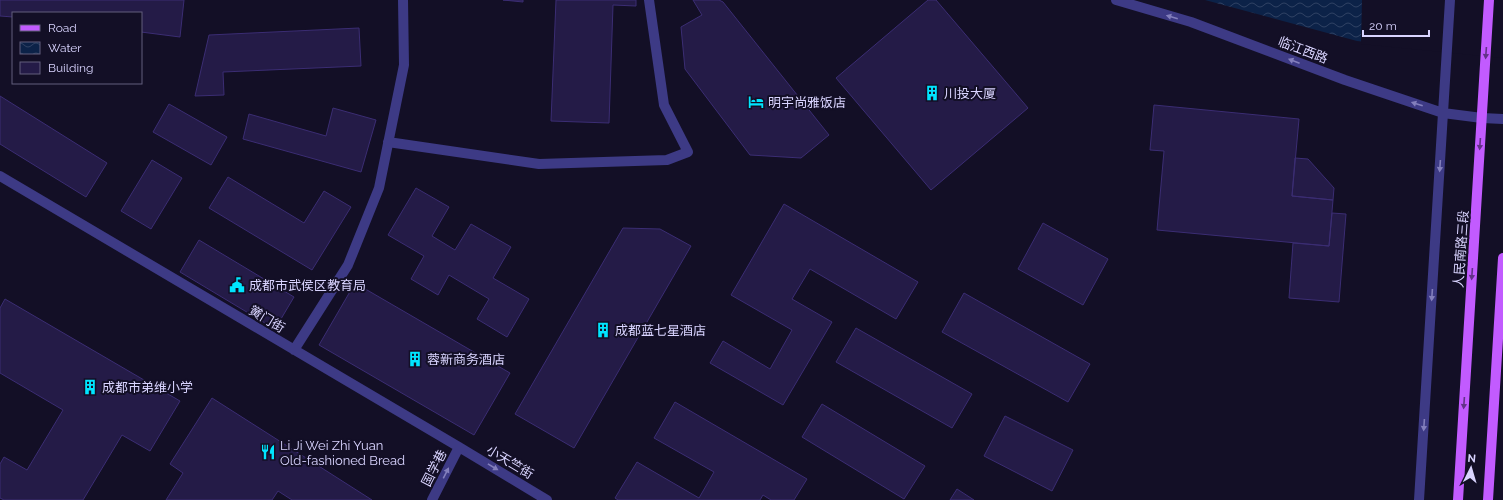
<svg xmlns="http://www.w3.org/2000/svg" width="1503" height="500" font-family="Raleway,'Noto Sans SC',sans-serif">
  <defs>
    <pattern id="water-waves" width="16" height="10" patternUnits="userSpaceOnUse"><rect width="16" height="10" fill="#0c2248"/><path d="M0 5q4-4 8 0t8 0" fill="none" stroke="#2f4163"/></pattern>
  </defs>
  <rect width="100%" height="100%" fill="#130f26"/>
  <!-- water -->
  <path fill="url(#water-waves)" d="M1205,0H1503V56L1357,41Z"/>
  <!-- pier -->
  <path fill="#130f26" d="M1362,0H1503V58L1361,44Z"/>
  <!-- building -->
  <path fill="#241b47" stroke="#3b2d73" d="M0,0H184L180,37L141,32V13H13V17L0,16Z
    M503,0H523V2Z
    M556,0H636V6L613,5L609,123L551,121Z
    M693,0H719L723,2L829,135L801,158L750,155L685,69L681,27L702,15Z
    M928,0H936L1028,108L931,190L836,78Z
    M359,28L361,66L223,72L224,95L195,96L209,35Z
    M0,96L107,163L86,197L0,144Z
    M169,104L227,137L211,165L153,132Z
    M1154,105L1299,119L1292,196L1333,200L1329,246L1157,230L1164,151L1150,150Z
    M333,108L376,120L361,172L243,139L249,114L326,136Z
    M1295,158L1308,159L1334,188L1333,200L1292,196Z
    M152,160L182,178L151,229L121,211Z
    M228,177L304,223L324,191L351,207L312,270L209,208Z
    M416,188L449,207L432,236L455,250L471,224L511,247L493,278L529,299L507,337L477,319L489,299L449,275L438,295L411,279L424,256L388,235Z
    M784,204L918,282L896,319L810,269L792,299L832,322L783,405L710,363L723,341L770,369L792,330L731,295Z
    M1332,213L1346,214L1339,302L1289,298L1293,243L1329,246Z
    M1043,223L1108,259L1083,305L1018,269Z
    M623,228L660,229L691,246L574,448L515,414Z
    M199,240L294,297L275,329L180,272Z
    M355,283L510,373L474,435L319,345Z
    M964,293L1090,364L1068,402L942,332Z
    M5,299L180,401L150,451L122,435L83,500H4L0,498V464L4,457L27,470L63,410L0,373V308Z
    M856,328L972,394L952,428L836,362Z
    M212,398L372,500H292L278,491L272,500H166L183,473L170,464Z
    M675,402L807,479L794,500H771L763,495L760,500H618L615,498L637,462L699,498L714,472L654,438Z
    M822,404L925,466L904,499L802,437Z
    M1005,416L1073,450L1052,491L984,456Z
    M957,489L974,500H950Z"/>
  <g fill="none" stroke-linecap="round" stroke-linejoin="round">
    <!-- minor -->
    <path stroke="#3d3a85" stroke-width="10" d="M1116,0L1191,22L1345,80L1443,113L1482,118L1503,119
      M388,142L539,164L667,160L688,152L664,105L649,0
      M0,176L459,447L547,500
      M294,350L348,265L379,188L404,65L403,0
      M432,500L459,447
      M1419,500L1450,0"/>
    <!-- major -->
    <path stroke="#c25bff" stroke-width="10" d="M1458,500L1489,0
      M1488,500L1503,258"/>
  </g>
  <!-- one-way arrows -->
  <defs><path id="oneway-solid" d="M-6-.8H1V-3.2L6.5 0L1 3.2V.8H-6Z"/></defs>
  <g fill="#837fbc">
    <use href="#oneway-solid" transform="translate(1172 17) rotate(-164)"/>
    <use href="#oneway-solid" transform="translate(1294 61) rotate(-159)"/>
    <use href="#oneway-solid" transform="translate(1417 104) rotate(-162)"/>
    <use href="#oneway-solid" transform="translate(1440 166) rotate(94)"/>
    <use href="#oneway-solid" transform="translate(1432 295) rotate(94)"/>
    <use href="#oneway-solid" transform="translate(1424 425) rotate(94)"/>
    <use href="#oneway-solid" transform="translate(493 467) rotate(31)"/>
    <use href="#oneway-solid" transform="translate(446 473) rotate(-63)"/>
  </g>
  <g fill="#623188">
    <use href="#oneway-solid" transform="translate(1486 53) rotate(94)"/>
    <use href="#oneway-solid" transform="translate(1480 144) rotate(94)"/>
    <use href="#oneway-solid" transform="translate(1472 274) rotate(94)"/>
    <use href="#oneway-solid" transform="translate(1464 403) rotate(94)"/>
  </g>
  <!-- icons -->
  <defs>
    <g id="building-bare" transform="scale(1.2)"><path d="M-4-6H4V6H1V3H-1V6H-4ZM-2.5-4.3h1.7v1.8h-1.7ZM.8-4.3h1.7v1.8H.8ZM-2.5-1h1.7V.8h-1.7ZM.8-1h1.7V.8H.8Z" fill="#00e5ff" stroke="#130f26" stroke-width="2.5" paint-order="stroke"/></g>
    <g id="hotel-bare" transform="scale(1.2)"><path d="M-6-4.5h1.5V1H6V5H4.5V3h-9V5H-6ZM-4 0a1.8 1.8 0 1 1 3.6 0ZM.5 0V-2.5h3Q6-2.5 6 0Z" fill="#00e5ff" stroke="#130f26" stroke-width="2.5" paint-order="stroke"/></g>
    <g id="civic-bare" transform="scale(1.2)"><path d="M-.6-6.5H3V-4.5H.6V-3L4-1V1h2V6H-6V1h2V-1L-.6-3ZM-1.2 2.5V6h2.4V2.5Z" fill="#00e5ff" stroke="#130f26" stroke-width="2.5" paint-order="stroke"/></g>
    <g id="restaurant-bare" transform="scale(1.2)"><path d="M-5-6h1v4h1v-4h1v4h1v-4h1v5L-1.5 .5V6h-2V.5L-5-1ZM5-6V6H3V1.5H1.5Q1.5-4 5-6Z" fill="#00e5ff" stroke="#130f26" stroke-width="2.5" paint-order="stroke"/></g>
  </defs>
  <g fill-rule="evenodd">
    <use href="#building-bare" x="932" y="93"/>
    <use href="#hotel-bare" x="756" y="102"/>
    <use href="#civic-bare" x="237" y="285"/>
    <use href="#building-bare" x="603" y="330"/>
    <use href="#building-bare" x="415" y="359"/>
    <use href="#building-bare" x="90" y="387"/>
    <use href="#restaurant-bare" x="268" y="452"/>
  </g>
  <g text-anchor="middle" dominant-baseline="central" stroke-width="4" stroke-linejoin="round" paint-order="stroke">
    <!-- street labels -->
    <g font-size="13" fill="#d9d4ff" stroke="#130f26">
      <text transform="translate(1303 50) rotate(21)">临江西路</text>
      <text transform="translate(1461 249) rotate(-86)">人民南路三段</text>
      <text transform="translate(267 319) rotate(31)">黉门街</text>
      <text transform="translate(510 462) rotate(31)">小天竺街</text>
      <text transform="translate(434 468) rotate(-63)">国学巷</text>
    </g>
    <!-- poi labels -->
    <g font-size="13" fill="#d9d4ff" stroke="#130f26" text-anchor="start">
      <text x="944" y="93">川投大厦</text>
      <text x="768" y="102">明宇尚雅饭店</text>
      <text x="249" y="285">成都市武侯区教育局</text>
      <text x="615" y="330">成都蓝七星酒店</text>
      <text x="427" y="359">蓉新商务酒店</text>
      <text x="102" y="387">成都市弟维小学</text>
      <text x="280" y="445">Li Ji Wei Zhi Yuan<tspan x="280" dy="15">Old-fashioned Bread</tspan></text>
    </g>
  </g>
  <!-- legend -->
  <rect x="12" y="12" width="130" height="72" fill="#130f26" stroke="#625e7d"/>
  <rect x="20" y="25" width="20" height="6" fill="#c25bff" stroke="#625e7d"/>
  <text x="48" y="32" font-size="12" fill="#d9d4ff">Road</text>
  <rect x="20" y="42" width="20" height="12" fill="url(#water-waves)" stroke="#625e7d"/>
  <text x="48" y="52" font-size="12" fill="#d9d4ff">Water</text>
  <rect x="20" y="62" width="20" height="12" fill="#241b47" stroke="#625e7d"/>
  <text x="48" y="72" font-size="12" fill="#d9d4ff">Building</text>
  <!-- north arrow -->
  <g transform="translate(1471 468) rotate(5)" stroke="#130f26" stroke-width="3" paint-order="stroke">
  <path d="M0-3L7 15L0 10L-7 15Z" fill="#d9d4ff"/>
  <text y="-6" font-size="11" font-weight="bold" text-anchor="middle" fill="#d9d4ff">N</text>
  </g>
  <!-- scale -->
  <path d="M1363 30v6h66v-6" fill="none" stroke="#d9d4ff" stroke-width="2"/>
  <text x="1369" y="30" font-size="12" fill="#d9d4ff" stroke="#130f26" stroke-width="3" paint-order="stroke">20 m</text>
</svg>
